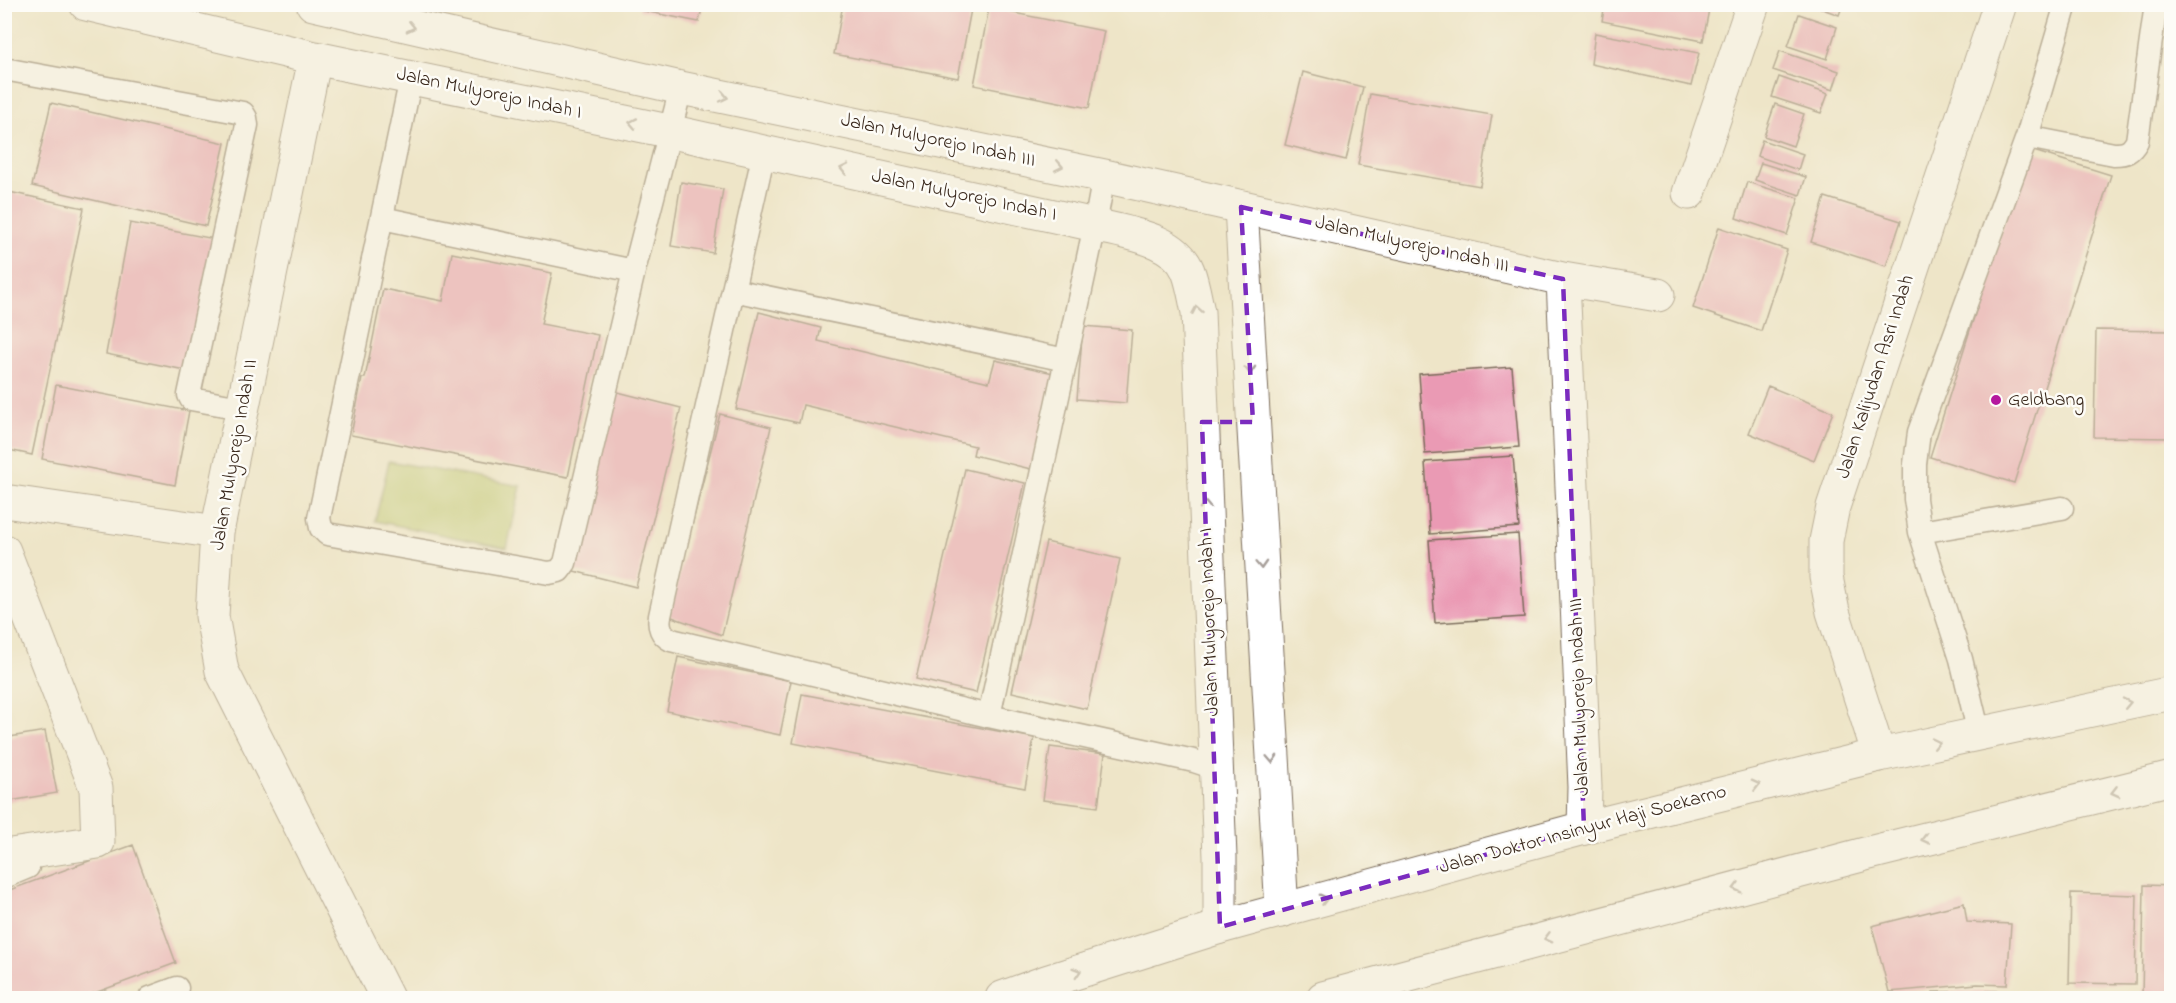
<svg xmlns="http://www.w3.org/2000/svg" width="2176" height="1003" font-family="'Indie Flower',sans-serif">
  <rect width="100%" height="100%" fill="#fdfcf7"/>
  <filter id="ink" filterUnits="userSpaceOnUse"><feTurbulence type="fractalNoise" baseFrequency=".0167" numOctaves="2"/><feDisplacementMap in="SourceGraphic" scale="12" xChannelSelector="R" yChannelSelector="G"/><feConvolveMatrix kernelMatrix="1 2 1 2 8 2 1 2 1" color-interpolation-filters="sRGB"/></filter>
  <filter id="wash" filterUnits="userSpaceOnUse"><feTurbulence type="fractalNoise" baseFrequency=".008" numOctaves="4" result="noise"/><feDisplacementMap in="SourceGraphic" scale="24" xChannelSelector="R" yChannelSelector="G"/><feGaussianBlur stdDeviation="1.35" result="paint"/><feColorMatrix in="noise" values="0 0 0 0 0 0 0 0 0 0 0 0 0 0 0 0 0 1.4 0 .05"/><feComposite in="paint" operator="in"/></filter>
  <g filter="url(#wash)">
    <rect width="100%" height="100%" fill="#eee5c8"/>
    <!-- green -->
    <path fill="#b8c567" stroke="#7a7842" stroke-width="1.5" d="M389,461L521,486L507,548L375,521Z"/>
    <g id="blocks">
      <!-- building -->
      <path fill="#ea9ab4" d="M640,4H703L699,22L639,10Z
        M843,4H972L958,78L834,54Z
        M1605,4H1710L1703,41L1602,21Z
        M1809,4H1843L1839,15Z
        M989,8L1104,31L1089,108L974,85Z
        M1799,14L1837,27L1827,59L1788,46Z
        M1595,33L1699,53L1691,86L1591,64Z
        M1780,51L1839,71L1833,90L1773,70Z
        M1303,72L1363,87L1346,160L1285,145Z
        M1779,77L1828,94L1821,113L1772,97Z
        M1370,94L1492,115L1480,186L1358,165Z
        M51,103L225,143L206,226L32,186Z
        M1775,104L1804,114L1793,146L1764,136Z
        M1762,140L1803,154L1798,170L1757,156Z
        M2027,149L2111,175L2014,483L1930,457Z
        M1761,163L1806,177L1800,195L1755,180Z
        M681,182L723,189L713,253L671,246Z
        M1747,182L1799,198L1787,235L1736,218Z
        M9,192L84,208L32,455L4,449V216Z
        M1825,197L1901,221L1886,266L1811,242Z
        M130,223L215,239L190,371L106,354Z
        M1719,227L1787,250L1761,331L1693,308Z
        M452,253L552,273L541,324L598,335L568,477L351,435L362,378H365L383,289L443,301Z
        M759,312L821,328L818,341L989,382L995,360L1058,374L1035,470L973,455L975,446L803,405L799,423L736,409Z
        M1083,326L1132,330L1126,403L1077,399Z
        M2096,330L2172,331V438L2094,437Z
        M1512,367L1519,447L1425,454L1419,374Z
        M56,385L189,411L175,485L42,459Z
        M1768,386L1833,412L1814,460L1749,433Z
        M610,390L681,408L636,587L566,569Z
        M720,414L771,427L722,635L669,616Z
        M1513,456L1519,527L1430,534L1425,462Z
        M965,469L1025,483L976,693L916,679Z
        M1518,534L1524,617L1435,623L1429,540Z
        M1046,542L1120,559L1087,709L1012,692Z
        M678,657L791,681L780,735L667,711Z
        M802,694L1034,738L1025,788L793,743Z
        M45,731L57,793L4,802V738Z
        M1050,747L1105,754L1098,807L1043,800Z
        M133,845L176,963L81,998H4V892Z
        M2144,885L2172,886V998H2142Z
        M2071,893L2137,895L2135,984L2069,983Z
        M1964,903L1967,922L2011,924L2007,985L1977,984L1889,992L1872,926Z
        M2000,991V998H1933V992Z"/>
    </g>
  </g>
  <g filter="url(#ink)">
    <use href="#blocks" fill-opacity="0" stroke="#7a6b5a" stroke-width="1.5"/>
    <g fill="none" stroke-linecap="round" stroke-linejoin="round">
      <!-- service casing -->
      <g stroke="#7a6b5a" stroke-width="25">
        <path id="service" d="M4,69L243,113L246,118L247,125L189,395L191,399L241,408
          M411,78L319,518L321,528L327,534L549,573L559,571L565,563L634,271L681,88
          M2027,137L2114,154C2126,154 2131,152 2137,141L2156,4
          M764,152L660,616C658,626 661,635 671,640L989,716L1194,761L1215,768
          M382,218L634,271
          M733,290L1066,360
          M1920,532L2062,508
          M989,716L1095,225L1104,176
          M1979,734L1961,659L1920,532L1915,499V464L1919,432L2027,137L2066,4
          M4,877L28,867
          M150,998L177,988"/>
      </g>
      <!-- minor casing -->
      <g stroke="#7a6b5a" stroke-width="35">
        <path id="minor" d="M86,4L315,58L668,131L1095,225C1125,233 1175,238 1188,271C1193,284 1195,299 1198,312L1220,857V927
          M313,4L681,88L1104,176L1563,279L1658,295
          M315,58L217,532L212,616L222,671L387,998
          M1689,193L1753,4
          M1241,207L1282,911
          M1563,279L1585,787L1584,828
          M4,501L217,532
          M4,551L96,788L98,842L4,856
          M1879,755L1833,612L1826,577V541L1833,507L2000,4"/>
      </g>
      <!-- primary casing -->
      <g stroke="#7a6b5a" stroke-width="35">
        <path id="primary" d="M1002,998L1046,982L1220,927L1584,828L1879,755L2172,693
          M1323,998L1865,854L2172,778"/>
      </g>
      <!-- service -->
      <use href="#service" stroke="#fff" stroke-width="22"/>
      <!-- minor -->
      <use href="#minor" stroke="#fff" stroke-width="33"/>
      <!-- primary -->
      <use href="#primary" stroke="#fff" stroke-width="33"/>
    </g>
    <!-- one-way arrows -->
    <defs><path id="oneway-chevron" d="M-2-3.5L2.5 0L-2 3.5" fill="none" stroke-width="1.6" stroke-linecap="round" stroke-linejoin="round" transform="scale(1.5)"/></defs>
    <g stroke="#a79f9a">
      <use href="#oneway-chevron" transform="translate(411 27) rotate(13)"/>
      <use href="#oneway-chevron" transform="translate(724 97) rotate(12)"/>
      <use href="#oneway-chevron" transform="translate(633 123) rotate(-169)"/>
      <use href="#oneway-chevron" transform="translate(1059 166) rotate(12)"/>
      <use href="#oneway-chevron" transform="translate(844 169) rotate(-168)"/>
      <use href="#oneway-chevron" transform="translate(1197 310) rotate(-100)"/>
      <use href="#oneway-chevron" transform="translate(1250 370) rotate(87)"/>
      <use href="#oneway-chevron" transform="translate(1205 505) rotate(-92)"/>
      <use href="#oneway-chevron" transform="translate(1261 565) rotate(87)"/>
      <use href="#oneway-chevron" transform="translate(2127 703) rotate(-12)"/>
      <use href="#oneway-chevron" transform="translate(1936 743) rotate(-12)"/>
      <use href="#oneway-chevron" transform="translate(1272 759) rotate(87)"/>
      <use href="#oneway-chevron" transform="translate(1756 785) rotate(-14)"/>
      <use href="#oneway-chevron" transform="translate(2115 792) rotate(166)"/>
      <use href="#oneway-chevron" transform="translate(1925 839) rotate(166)"/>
      <use href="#oneway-chevron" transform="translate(1737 888) rotate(165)"/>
      <use href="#oneway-chevron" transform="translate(1324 899) rotate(-15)"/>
      <use href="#oneway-chevron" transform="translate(1548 938) rotate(165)"/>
      <use href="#oneway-chevron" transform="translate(1077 972) rotate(-18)"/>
    </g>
  </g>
  <!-- marked area -->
  <path d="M0 0H2176V1003H0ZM1241,207L1563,279L1584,828L1220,927L1202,422H1253Z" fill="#eee5c8" fill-opacity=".55" fill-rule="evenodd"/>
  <path fill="none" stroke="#7b2cbf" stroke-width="4.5" stroke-dasharray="12 8" stroke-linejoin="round" d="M1241,207L1563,279L1584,828L1220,927L1202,422H1253Z"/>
  <!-- markers -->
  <circle fill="#b5179e" stroke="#fdfcf7" stroke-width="2" cx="1996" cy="400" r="6"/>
  <g text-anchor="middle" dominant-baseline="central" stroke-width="5" stroke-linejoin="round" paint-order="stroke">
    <!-- street labels -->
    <g font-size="20" fill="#3b2a1e" stroke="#fdfcf7">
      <text transform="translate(489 94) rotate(12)">Jalan Mulyorejo Indah I</text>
      <text transform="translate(938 141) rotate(12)">Jalan Mulyorejo Indah III</text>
      <text transform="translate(964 196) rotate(12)">Jalan Mulyorejo Indah I</text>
      <text transform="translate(1412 245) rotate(13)">Jalan Mulyorejo Indah III</text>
      <text transform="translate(1876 377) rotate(-72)">Jalan Kalijudan Asri Indah</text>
      <text transform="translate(235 455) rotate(-80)">Jalan Mulyorejo Indah II</text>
      <text transform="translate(1210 622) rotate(-92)">Jalan Mulyorejo Indah I</text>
      <text transform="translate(1580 697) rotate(-92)">Jalan Mulyorejo Indah III</text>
      <text transform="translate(1583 830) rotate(-15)">Jalan Doktor Insinyur Haji Soekarno</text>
    </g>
    <!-- poi labels -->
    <g font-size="20" fill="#3b2a1e" stroke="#fdfcf7" text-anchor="start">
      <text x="2008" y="400">Geldbang</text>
    </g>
  </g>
  <!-- margin -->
  <rect width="2176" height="1003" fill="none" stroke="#fdfcf7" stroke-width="24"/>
</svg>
